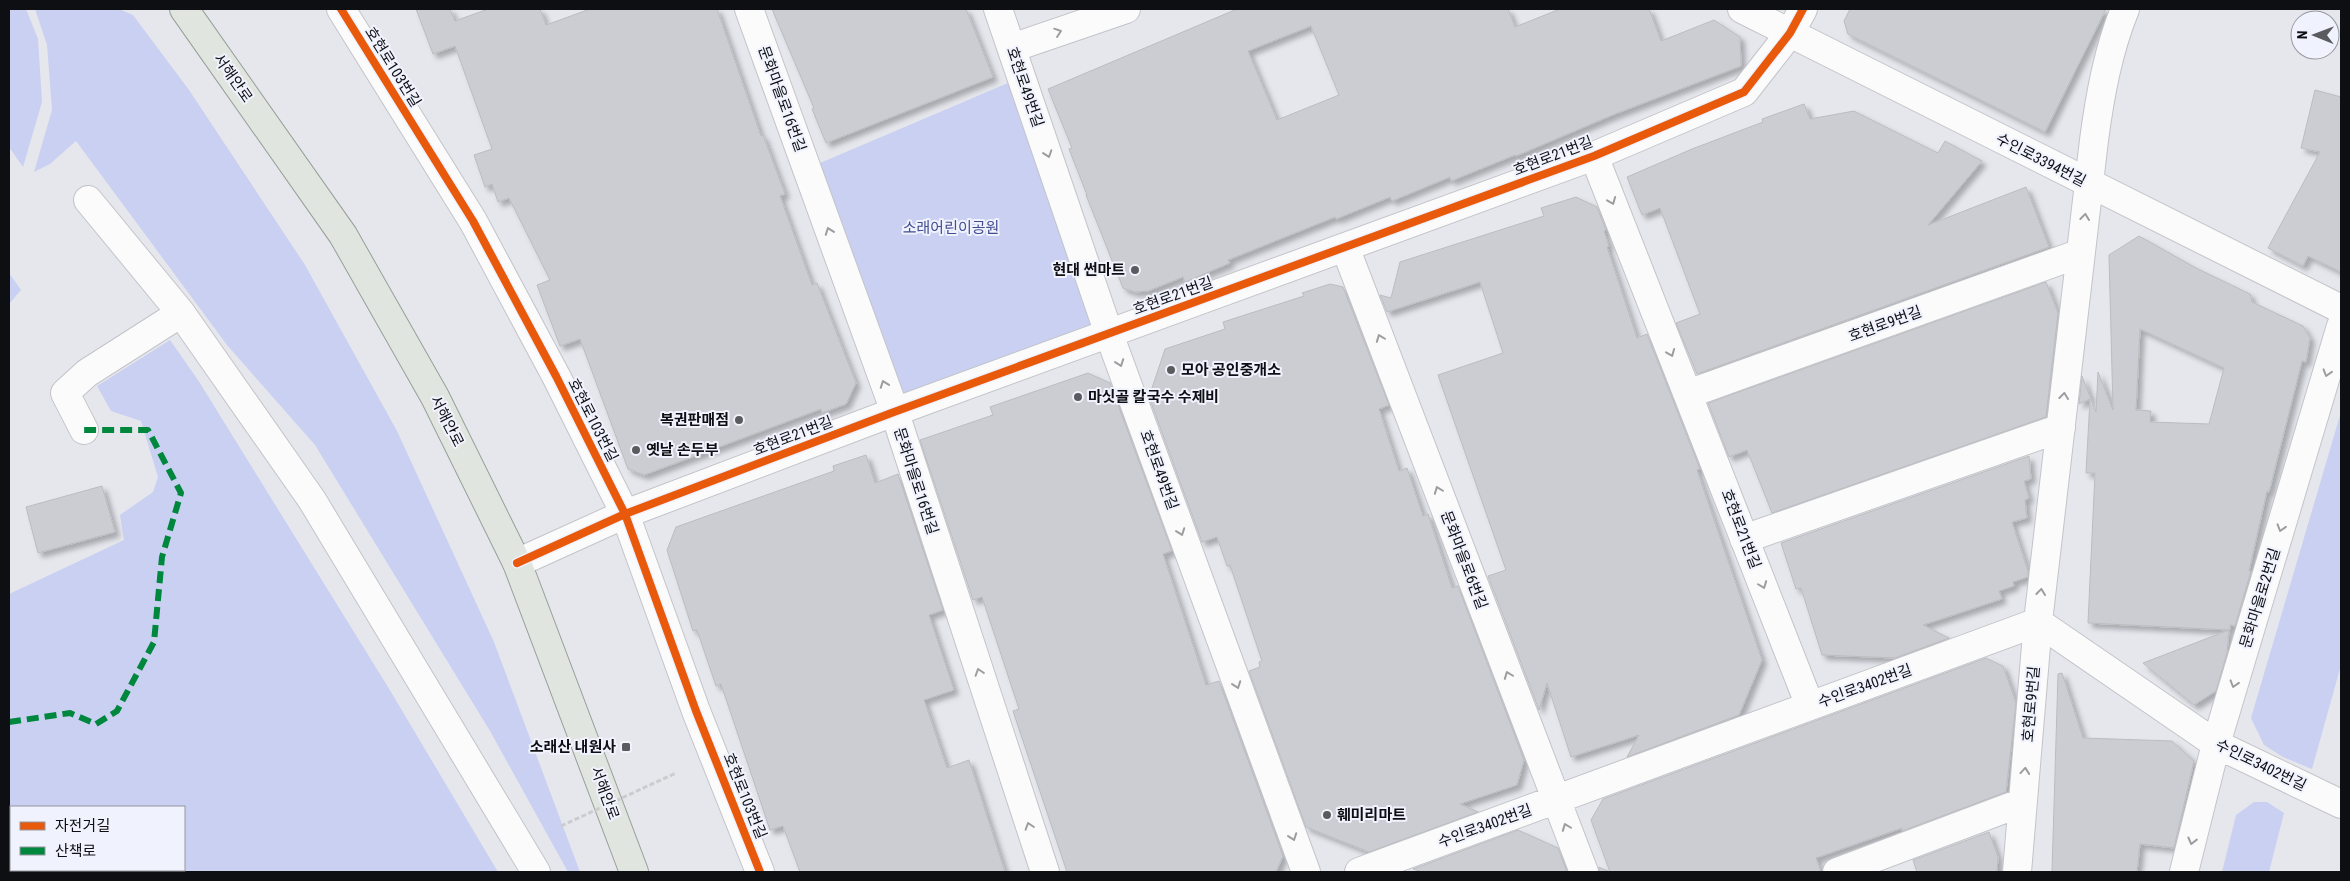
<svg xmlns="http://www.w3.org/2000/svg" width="2350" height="881" font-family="'Roboto Condensed','Noto Sans KR',sans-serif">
  <defs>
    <filter id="shadow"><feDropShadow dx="4.5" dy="4.5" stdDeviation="2.5" flood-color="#0004"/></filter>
  </defs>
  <rect width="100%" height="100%" fill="#e6e7ed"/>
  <!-- green -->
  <path fill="#c9d0f1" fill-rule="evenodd" d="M9,9H26L38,39L42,102L23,167L9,147Z
    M35,9H119L133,15L189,90L305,265L397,431L494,642L580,872H568L490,731L315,445L227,345L76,141L50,164L34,172L52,110L47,45Z
    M1015,80L1100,329L898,402L813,166Z
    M9,273L21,290L9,304Z
    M170,340L198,380L388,687L498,872H9V594L124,540L120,515L153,492L158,477L141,421L111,411L97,386ZM184,807V870H11V807Z
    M2341,412V665L2312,769L2283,757L2264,745L2251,718Z
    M2254,802H2267L2284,813L2269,872H2222L2236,815Z"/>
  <!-- building -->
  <path fill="#cccdd2" stroke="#bbbcc0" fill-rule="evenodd" filter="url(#shadow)" d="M416,9H450L455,21L488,9H540L546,25L590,9H717L761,136L763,135L785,194L780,196L812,285L817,283L856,383L846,404L822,413L821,409L644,475L628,469L580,339L560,346L537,285L550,280L509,198L498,202L492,184L485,187L474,155L492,149L455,46L433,54Z
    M772,9H966L993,77L826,143L812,109L814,108Z
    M1237,9H1508L1515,27L1560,9H1649L1661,41L1714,20L1740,37L1741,66L1615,114L1516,156L1515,155L1451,181L1450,177L1392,201L1390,197L1336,219L1335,217L1228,260L1230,263L1185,282L1183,277L1148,291L1135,292L1123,288L1086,195H1087L1069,149L1072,148L1048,89ZM1311,26L1339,95L1277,120L1248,51Z
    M1850,9H2106L2045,132L1848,34L1844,21Z
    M2315,90L2341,97V272L2308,256L2303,266L2268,248L2320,152L2301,148Z
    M1804,104L1810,119L1854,111L1938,153L1945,141L1982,161L1928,225L2026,187L2049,247L1697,374L1676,323L1700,314L1660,208L1642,215L1627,177L1692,149L1763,122L1762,119Z
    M1576,197L1597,207L1606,230L1604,231L1609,246L1607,247L1637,338L1647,334L1700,469L1697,470L1762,660L1739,715L1627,757L1639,735L1571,757L1547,683L1539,710L1488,576L1506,570L1438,375L1503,353L1480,282L1387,312L1380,295L1391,298L1400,262L1544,216L1541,208Z
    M2139,236L2196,268L2250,294L2252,302L2303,326L2310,338L2306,362L2302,361L2269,492L2267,491L2249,571H2251L2235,626L2230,625V630L2088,623L2095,473H2086L2090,399L2079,404L2082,376L2096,412L2098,372L2113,410L2109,255ZM2140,329L2224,368L2209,424L2150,422L2151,411L2136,410Z
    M2046,282L2058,313L2046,417L1772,513L1747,450L1729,457L1708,403Z
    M1330,284L1343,287L1389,405L1379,409L1399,471L1407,468L1423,516L1428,514L1452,588L1458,586L1524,760L1517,785L1460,804L1478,812L1369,852L1306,827L1249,671L1260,667L1259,662L1262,661L1230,565L1227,566L1217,537L1202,542L1149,397L1165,349L1225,329L1223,322L1304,296L1302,293Z
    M1088,373L1110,383L1172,551L1163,554L1206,685L1219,681L1283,856L1276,872H1067L1013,711L1019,709L982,597L973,600L920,440L993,415L990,407Z
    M866,455L875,483L898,474L943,610L929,615L954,690L924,700L947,768L969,760L1005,872H800L783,826L770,830L721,684L716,686L697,630L693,631L667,550L676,527L834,471L833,466Z
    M2029,456L2031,479L2024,481L2029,498L2025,500L2027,518L2012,522L2028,571V577L2013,582L2014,586L1999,591L2002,599L1923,625L1949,638L1895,658L1822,655L1801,588L1796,589L1781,543Z
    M102,486L115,532L38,553L26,507Z
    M2229,630L2227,653L2216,691L2194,705L2143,663Z
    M1986,658L2003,666L2016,703L2006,792L1902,831V828L1816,858L1821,872H1599V867L1610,872L1591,820L1603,799Z
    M2062,673L2083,738L2172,741L2194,761L2174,848L2140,844L2137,872H2052L2058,674Z
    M1518,830L1558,848L1567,872H1422L1413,869Z
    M1989,832L1998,857L1997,872H1917L1913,860Z"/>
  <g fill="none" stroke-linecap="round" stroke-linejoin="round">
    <!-- minor casing -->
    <g stroke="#c3c4c9" stroke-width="30">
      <path id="minor" d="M341,9L473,221L556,376L625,514L696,711L760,872
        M749,9L891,401L1045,872
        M998,9L1109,334L1306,872
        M1742,9L2341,309
        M1012,48L1126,9
        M1594,156L1810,706
        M88,200L181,313L312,500L536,872
        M1345,247L1584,872
        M1688,394L2081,253
        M84,430L65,393L87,373L181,313
        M1744,539L2061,428
        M517,563L625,514L894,412L1594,156L1744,92L1790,33L1803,9
        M1359,872L2038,622L2216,744L2341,804
        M1837,872L2023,802
        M2017,872L2038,622L2094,140C2100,95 2108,51 2125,9
        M2184,872L2216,744L2341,326"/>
    </g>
    <!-- major casing -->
    <g stroke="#96a098" stroke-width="30">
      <path id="major" d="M184,9L343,235L435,397L517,563L634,872"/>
    </g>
    <!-- minor -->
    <use href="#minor" stroke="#fbfbfc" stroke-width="28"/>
    <!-- major -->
    <use href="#major" stroke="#e0e5e0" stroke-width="28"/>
    <!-- path-bridge -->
    <path stroke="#ccccce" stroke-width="3" stroke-dasharray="5 2.5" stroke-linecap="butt" d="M561,826L676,773"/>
    <!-- quiet -->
    <path stroke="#00873e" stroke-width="6" stroke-dasharray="12 6" stroke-linecap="butt" d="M9,722L70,713L96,724L117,711L154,642L162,557L181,493L148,430H84"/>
    <!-- cycleway casing -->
    <g stroke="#f0f3fd" stroke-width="11">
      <path id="cycleway" d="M341,9L473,221L556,376L625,514L696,711L760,872
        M517,563L625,514L894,412L1594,156L1744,92L1790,33L1803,9"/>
    </g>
    <!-- cycleway -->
    <use href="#cycleway" stroke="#e8590c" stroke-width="8"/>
  </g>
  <!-- one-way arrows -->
  <defs><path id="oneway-chevron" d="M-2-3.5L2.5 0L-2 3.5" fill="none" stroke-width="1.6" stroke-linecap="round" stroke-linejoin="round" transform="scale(1.25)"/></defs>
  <g stroke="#9c9d9f">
    <use href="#oneway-chevron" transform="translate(1058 32) rotate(-19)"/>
    <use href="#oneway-chevron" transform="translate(1048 154) rotate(71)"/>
    <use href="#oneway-chevron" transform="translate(1612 201) rotate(68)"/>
    <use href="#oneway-chevron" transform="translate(2085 217) rotate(-83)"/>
    <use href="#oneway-chevron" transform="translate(829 231) rotate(-110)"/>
    <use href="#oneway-chevron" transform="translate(1380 338) rotate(-111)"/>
    <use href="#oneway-chevron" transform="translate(1671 353) rotate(68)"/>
    <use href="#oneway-chevron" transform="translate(1120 363) rotate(70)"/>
    <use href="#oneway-chevron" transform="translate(2327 373) rotate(107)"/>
    <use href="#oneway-chevron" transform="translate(884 384) rotate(-110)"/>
    <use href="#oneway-chevron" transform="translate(2064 396) rotate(-83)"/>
    <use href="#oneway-chevron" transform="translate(1438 490) rotate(-111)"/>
    <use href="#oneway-chevron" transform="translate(2281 528) rotate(107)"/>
    <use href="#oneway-chevron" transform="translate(1181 532) rotate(70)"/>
    <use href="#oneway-chevron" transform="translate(1763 585) rotate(69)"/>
    <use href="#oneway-chevron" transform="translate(2041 592) rotate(-83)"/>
    <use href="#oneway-chevron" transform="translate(979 672) rotate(-108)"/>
    <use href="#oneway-chevron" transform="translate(1508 675) rotate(-111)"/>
    <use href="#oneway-chevron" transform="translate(2234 684) rotate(107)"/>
    <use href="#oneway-chevron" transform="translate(1237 685) rotate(70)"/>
    <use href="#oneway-chevron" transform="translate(2025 771) rotate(-85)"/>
    <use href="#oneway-chevron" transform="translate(1029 826) rotate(-108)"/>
    <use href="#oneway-chevron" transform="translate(1566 827) rotate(-111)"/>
    <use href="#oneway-chevron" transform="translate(1293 837) rotate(70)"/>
    <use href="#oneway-chevron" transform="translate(2192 841) rotate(104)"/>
  </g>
  <!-- markers -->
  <g fill="#5a5b5f" stroke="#f0f3fd" stroke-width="2">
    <circle cx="1135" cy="270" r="5"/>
    <circle cx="1171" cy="370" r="5"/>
    <circle cx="1078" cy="397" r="5"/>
    <circle cx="739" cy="420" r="5"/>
    <circle cx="636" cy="450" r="5"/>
    <rect x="621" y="742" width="10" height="10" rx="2.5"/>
    <circle cx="1327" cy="815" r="5"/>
  </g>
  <g text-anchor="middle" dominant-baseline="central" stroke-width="4" stroke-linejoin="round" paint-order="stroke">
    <!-- street labels -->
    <g font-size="15" fill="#0e0f13" stroke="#f0f3fd">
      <text transform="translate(393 67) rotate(58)">호현로103번길</text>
      <text transform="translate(233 78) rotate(55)">서해안로</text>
      <text transform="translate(1025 87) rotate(71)">호현로49번길</text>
      <text transform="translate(782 99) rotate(70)">문화마을로16번길</text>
      <text transform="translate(1553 156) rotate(-21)">호현로21번길</text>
      <text transform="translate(2041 160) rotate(27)">수인로3394번길</text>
      <text transform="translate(1173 296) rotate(-20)">호현로21번길</text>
      <text transform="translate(1885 324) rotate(-20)">호현로9번길</text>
      <text transform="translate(593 420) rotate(63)">호현로103번길</text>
      <text transform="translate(447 421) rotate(63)">서해안로</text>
      <text transform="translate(793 436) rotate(-21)">호현로21번길</text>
      <text transform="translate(1159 470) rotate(70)">호현로49번길</text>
      <text transform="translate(916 481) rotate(72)">문화마을로16번길</text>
      <text transform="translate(1741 529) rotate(69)">호현로21번길</text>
      <text transform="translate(1464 560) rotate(69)">문화마을로6번길</text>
      <text transform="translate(2260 598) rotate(-73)">문화마을로2번길</text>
      <text transform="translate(1865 686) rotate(-20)">수인로3402번길</text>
      <text transform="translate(2031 704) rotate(-85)">호현로9번길</text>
      <text transform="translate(2261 765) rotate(26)">수인로3402번길</text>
      <text transform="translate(605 793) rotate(70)">서해안로</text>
      <text transform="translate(745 796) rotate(68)">호현로103번길</text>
      <text transform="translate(1485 826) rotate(-20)">수인로3402번길</text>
    </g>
    <!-- park labels -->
    <g font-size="15" fill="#434d92" stroke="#f0f3fd">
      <text x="951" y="228">소래어린이공원</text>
    </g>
    <!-- poi labels -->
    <g font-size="15" font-weight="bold" fill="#0e0f13" stroke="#f0f3fd" text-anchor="start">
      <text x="1125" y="270" text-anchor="end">현대 썬마트</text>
      <text x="1181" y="370">모아 공인중개소</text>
      <text x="1088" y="397">마싯골 칼국수 수제비</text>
      <text x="729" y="420" text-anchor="end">복권판매점</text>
      <text x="646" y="450">옛날 손두부</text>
      <text x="616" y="747" text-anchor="end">소래산 내원사</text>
      <text x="1337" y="815">훼미리마트</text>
    </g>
  </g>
  <!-- border -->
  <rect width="2350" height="881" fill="none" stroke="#0e0f13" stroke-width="20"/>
  <!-- legend -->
  <rect x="10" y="806" width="175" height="65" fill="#f0f3fd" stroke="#96989f"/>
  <rect x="20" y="822" width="25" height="8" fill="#e8590c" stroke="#96989f"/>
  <text x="55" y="831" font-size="15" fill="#0e0f13">자전거길</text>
  <rect x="20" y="847" width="25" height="8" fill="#00873e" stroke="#96989f"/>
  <text x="55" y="856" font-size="15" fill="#0e0f13">산책로</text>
  <!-- north arrow -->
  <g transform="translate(2315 35) rotate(271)"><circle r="24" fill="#f0f3fd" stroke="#96989f"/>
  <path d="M0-4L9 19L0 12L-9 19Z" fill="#5a5b5f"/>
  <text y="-8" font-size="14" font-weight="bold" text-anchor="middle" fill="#0e0f13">N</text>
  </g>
</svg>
